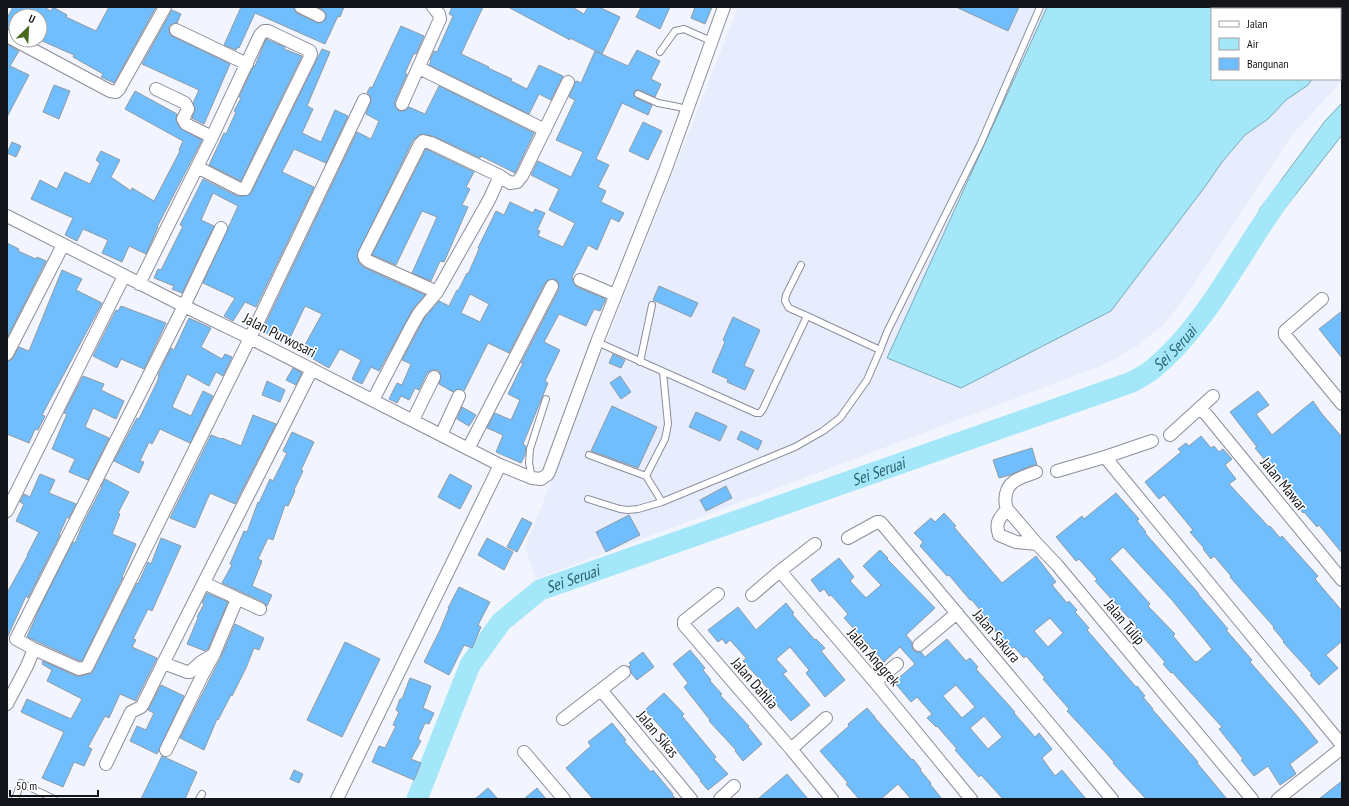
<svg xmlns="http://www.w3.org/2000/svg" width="1349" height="806" font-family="'PT Sans Narrow',sans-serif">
  <rect width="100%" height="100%" fill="#f2f5fd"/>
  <!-- built -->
  <path fill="#e8edfe" d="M738,7H1323L1327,9H1212V79H1340V15L1342,16V81L1292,135L1185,298L1163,325L1137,346L1106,364L536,579L525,548Z"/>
  <!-- water -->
  <path fill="#a4e7f9" stroke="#79a8b6" d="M1047,7H1283L1288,9H1212V79H1312L1308,85L1286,100L1268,119L1245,135L1222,162L1207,184L1111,311L961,388L887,358Z
    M1342,103V135L1278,217L1259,210L1325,121Z"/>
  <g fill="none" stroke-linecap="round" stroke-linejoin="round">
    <!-- river -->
    <path stroke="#a4e7f9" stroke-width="21" id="s1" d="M417,799L470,665L501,622L540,590L1132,382C1139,378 1147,374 1153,369C1209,323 1242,248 1286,190"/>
  </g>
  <!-- building -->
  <path fill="#70befd" stroke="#8f9aa4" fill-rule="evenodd" d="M13,7H46V8L51,11L53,7L67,15L66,17L96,31L109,7H156L114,83L101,77L103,74L73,57L74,55L40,40V16H16V32L7,29V18Z
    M241,7H294L295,11L298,14L319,23L323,22L325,20L326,15L325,12L318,7H344L340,17L338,16L325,44L255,13L239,48L238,47L236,50L224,45Z
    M452,7H483L461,54L489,67L488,68L512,79L511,81L527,89L539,65L563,76L551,100L539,94L529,114L429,65L431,61L430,60L434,51L437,52L453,16L449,14Z
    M508,7H572L584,14L588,7H599L620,17L602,54L570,38V40Z
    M641,7H670L660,29L636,17Z
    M695,7H712L705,24L691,18Z
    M956,7H1019L1008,31Z
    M172,10L181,14L177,23L172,24L169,26V30L170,35L230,64L204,124L192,118L195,109L193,103L199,90L142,64Z
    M401,26L424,36L416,54L414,53L405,73L407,74L395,101V105L399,111H402L406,110L409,107L425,114L439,86L534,133L515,173L481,156L480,158L433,136L421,134L413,140L357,255L359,263L365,268L425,295L413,309L379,371L371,367L362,384L352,379L361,360L340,349L329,368L301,352L322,314L305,306L290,338L272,330L270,335L262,331L357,132L371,139L379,121L366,114L371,100L370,95L367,93L370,87L372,88Z
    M266,39L285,47L284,49L302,56L241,181L209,165L224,133L226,134L236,112L234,111L241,98L239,97L254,65L255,66Z
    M7,44L19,51L10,66L29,75L7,117Z
    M322,49L330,52L307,106L313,109L302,133L321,142L335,110L348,116L326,163L294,149L282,172L314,187L256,307L245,302L233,321L224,316L235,298L203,283L238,206L213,193L201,220L214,226L182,293L172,289L174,286L154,278L158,269L161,270L183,226L180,225L203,179L237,196H245L251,193Z
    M637,50L660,61L651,79L661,84L655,97L639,90H636L634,93V96L636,98L652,105L648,115L622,103L596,159L609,165L598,187L606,191L601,202L624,213L619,222L611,218L597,250L588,245L572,277L574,284L577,287L606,299L600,311L594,309L586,326L559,314L544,342L560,350L545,381L548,383L523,444L526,446L525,455L521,463L496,452L503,435L487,428L495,413L511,420L520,400L508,394L523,363H521L559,289L558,282L555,279L548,280L545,283L509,353L488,343L464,391L458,389L453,392L439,384L441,377L440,373L438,370H433L427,373L419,390L415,388L409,400L401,396L397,403L389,399L397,383L402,385L411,364L402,360L425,317L439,301L449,306L457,290L458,291L467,273L468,274L479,249L478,248L496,211L504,215L510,202L533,213L535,209L545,213L537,230L540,231L538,236L563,247L575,223L549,210L559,189L531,175L538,161L571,177L583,152L556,140L575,100L569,97L575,82L577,81L581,83L595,51L628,66ZM470,294L489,304L480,322L461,313Z
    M54,85L70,91L59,119L43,112Z
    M135,91L177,114L176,120L180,128L202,140L157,227H158L146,254L129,246L122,262L102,253L108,240L83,229L77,241L65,235L73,218L31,199L40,180L57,189L65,172L90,184L100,163L96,160L101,151L120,160L111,177L131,191L132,188L154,201L180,151L179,150L183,141L125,109Z
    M643,122L662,131L648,160L629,151Z
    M12,142L21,146L16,157L7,153Z
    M426,149L474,172L466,187L470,189L462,205L468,207L444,262L440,261L431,281L412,273L437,217L422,211L396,265L372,255Z
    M7,243L19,249L18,251L36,259L37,257L46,261L7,338Z
    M62,270L82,279L76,290L102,303L42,415L45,416L38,430L35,429L29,443L7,434V361L11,360L13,358L19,347L29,351Z
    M659,286L698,303L691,317L653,300Z
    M121,306L166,323L144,369L121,359L117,368L93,356L116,310L118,311Z
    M1342,311V358L1319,329Z
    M733,317L760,330L744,366L754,370L745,390L727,382L728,379L712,372L725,342L723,340Z
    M189,318L211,328L201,347L222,359L225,354L232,357L223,376L216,372L209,386L187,374L172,407L191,416L203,391L213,396L190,443L160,429L152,444L149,442L140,461L144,462L139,473L114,461L137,418L139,419L157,382L159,376L158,375L171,348L174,350Z
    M613,354L625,360L621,368L609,363Z
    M293,368L302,373L296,385L286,380Z
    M83,376L104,384L101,390L124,401L116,419L93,408L85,427L109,438L88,480L69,472L75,459L52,449L67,414L64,413Z
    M620,376L631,392L621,399L610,383Z
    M267,381L285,390L280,402L262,395Z
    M1258,391L1269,405L1256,414L1272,435L1313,401L1322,414L1342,437V553L1319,525L1317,527L1304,512L1303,513L1292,500L1294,498L1281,483L1284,480L1266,459L1265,460L1255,448L1257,447L1230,412Z
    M612,406L657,427L638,468L591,451Z
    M462,407L476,415L469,426L457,419Z
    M696,412L727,426L720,441L689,427Z
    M253,415L276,424L235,504L210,493L195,528L170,518L211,435L221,439L222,438L241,446Z
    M741,431L762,441L758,450L737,439Z
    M292,432L314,442L301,470L303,471L294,490L295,491L288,506L285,505L273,540L268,538L258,559L262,561L252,586L272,595L267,606L263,602L222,583L232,565L230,564L244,531L247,532L258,502L259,503L270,479L273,481L287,453L283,451Z
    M1201,436L1211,448L1214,446L1219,452L1223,449L1232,459L1225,465L1236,479L1229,484L1269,527L1270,526L1280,538L1282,536L1299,555L1318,576L1315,579L1342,611V641L1326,655L1338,668L1319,685L1310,675L1312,674L1283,642L1284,641L1273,628L1274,627L1230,577L1231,576L1214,556L1211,559L1203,549L1204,548L1190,532L1193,530L1164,495L1159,499L1145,482L1181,452L1178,449L1186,443L1189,446Z
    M1032,448L1037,465H1033L1010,475L999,478L993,460Z
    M40,474L55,480L49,493L76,504L69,518L67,517L59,535H60L28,598L26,596L7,638V593L28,555H27L39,532L16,521L24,504L20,502L24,494L30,497Z
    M450,474L472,486L460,509L438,497Z
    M105,479L129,492L118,513L120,514L112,534L136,544L122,577H123L82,661H80L27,637L41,605L73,542L75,543L83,524L102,487H101Z
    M726,486L732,498L706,511L700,500Z
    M1116,493L1139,519L1137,521L1146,532L1145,533L1199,594H1198L1228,629L1226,630L1252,660L1250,662L1298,717L1318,742L1290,764L1296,774L1280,785L1268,766L1254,776L1241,760L1243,759L1219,729L1222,727L1172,672L1171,673L1163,664L1165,662L1144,638H1143L1135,629L1137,627L1095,581L1097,579L1079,559L1076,561L1056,537L1082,516L1084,519ZM1123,547L1172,600L1212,649L1197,662V661L1195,662L1173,636L1175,634L1148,606L1150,604L1110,559Z
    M944,513L956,526L954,527L1002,583L1036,556L1056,582L1052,585L1067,603L1069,601L1077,610L1075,612L1089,628L1087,630L1136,687L1137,686L1145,696L1143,697L1153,709H1152L1198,762L1197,763L1227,799H1146L1113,763L1114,762L1094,740L1067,711L1069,709L1043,679L1045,678L1026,656L1024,658L1014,647L1010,650L995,631L996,630L972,600H970L949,575L947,576L920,546L923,542L914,533L931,518L935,522ZM1050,618L1063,633L1048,647L1034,631Z
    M629,515L640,535L606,552L596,532Z
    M522,518L532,523L517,552L507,547Z
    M161,538L181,546L152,611L148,609L133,639L136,640L132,647L157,658L136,700V701L120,694L109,718L105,716L88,747L92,749L84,766L74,762L63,787L42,778L64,732L21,712L27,699L71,719L82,699L47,681L52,670L42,664L43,661L76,676H81L92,673L137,583L138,584L148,562L151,564Z
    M487,538L513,552L504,570L478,555Z
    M880,550L888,558L887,559L935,608L906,635L912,642V646L913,650L917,652H921L925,657L947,639L966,661L970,658L978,667L976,669L1015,712L1014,713L1035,737L1039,733L1052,749L1042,758L1055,776L1062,770L1086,799H1003L981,775L979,777L955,750L957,749L937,726L936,727L927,718L932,714L917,697L911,702L894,682L915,664L900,647L884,662L844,618L848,614L831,595L829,596L824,589L820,592L811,580L839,558L854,577L850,581L866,598L881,585L863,566ZM956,685L975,707L962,718L943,696ZM984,716L1002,737L988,749L970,728Z
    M459,587L490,602L478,625L481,627L472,648L464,645L449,675L424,662L440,630L449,608H448Z
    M207,593L228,602L208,649L205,651L187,644L198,618L197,617L204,604L202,603Z
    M786,603L794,613L792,614L815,640L816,639L825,648L821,651L845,680L825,697L806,673L809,670L790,647L776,659L787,671L783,674L810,705L791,721L768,695L771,692L743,661L746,658L730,640L726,644L722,639L718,642L708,630L738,607L756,630Z
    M235,624L264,638L259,650L254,648L246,668L232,696L231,695L218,720L217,719L204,750L180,738L221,657Z
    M345,642L380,659L342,737L307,720Z
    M690,650L705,668L703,670L711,680L710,681L722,694L720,695L749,726L748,727L762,744L743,761L735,751L736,750L709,721L710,720L684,687L688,683L673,664Z
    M643,652L654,667L637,680L631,673V671L629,666L631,665L629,663Z
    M410,678L431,686L423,708L434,713L429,724L425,723L418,739L421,741L411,759L421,763L414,780L372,762L379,746L385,748L396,726L393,725L399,712L396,710L400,699H402Z
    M161,685L184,696L157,754L130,741L137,726L146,730L154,713L148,710Z
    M664,693L684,714L682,716L716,757L714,759L728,774L708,790L700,781L701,780L677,750H678L665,735L667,734L645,710Z
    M867,708L875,717V718L912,760L913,759L921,769L920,770L931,783L930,784L942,799H911L898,784L881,799H859L846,784L848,783L820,751L849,726L848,724Z
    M612,723L626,740L624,741L637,756L651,772L653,770L673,794L672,795L676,799H593L566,768L591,746L588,742Z
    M162,756L197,772L185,799H141Z
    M294,770L303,774L299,783L290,779Z
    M787,774L808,799H758Z
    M1342,781V799H1319Z
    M488,788L498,799H475Z
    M537,788L546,799H524Z"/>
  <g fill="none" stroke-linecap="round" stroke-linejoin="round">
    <!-- lane casing -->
    <g stroke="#8b8e9b" stroke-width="8">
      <path id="lane" d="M660,52L675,31L684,29L711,41
        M638,94L658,103L679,107L686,110
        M801,265L786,295L785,301L789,308L807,316
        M597,342L756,413H760L763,409L807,316L880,350L887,332L980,145L1040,7
        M640,362L652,305
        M589,455L646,476
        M532,478L529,463L530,449L546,399
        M588,499L620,509L628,510L638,509L662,502L795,447L823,431L840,418L867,380L880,350
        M662,502L646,476L665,439L668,424L663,372
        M15,799L21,783L54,799
        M199,799L202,794"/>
    </g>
    <!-- street casing -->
    <g stroke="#8b8e9b" stroke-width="14">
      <path id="street" d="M301,7L319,16
        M176,30L247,64
        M7,36L110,91L116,92L119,89L165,7
        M419,68L545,130
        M156,89L185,103L188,109L183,119L186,124L212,137
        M402,104L440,19L439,14L433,7
        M7,216L184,306L250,338L500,465L532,478L541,479L547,475L549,472L597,342L665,171L724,7
        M221,228L184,306L16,639L34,649L79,669L87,667L250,338L364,100
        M580,280L615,295
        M139,284L212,137L260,35L264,31H268L310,51L311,54L310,57L245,189H240L197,167
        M437,292L368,261L365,258L364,255L420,144L423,141L431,143L500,176
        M1322,299L1285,331V335L1342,404
        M7,354L63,245
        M373,400L411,327L419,313L437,292L489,200L500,176L510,183L517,182L522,176L568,82
        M1201,408L1342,580
        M413,420L434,377
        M441,435L459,396
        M1170,435L1213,396
        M468,449L552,286
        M1105,457L1342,745
        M1057,471L1105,457L1152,441
        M1036,472C1024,477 1009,479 1006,494C1005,499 1005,504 1007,509L1037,544L1057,565L1252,799
        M1007,509C999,519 995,522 999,535L1016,542L1037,544
        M7,511L124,276
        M848,538L877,522H880L883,525L1112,799
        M815,544L780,571L875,682L971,799
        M204,583L260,609
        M718,594L684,621V625L791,749L832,799
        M752,595L780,571
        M919,645L957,613
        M163,663L187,672H190L201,662L213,655
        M875,682L897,664
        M601,690L691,799
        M7,704L27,666L34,649
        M563,719L624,672
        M791,749L826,718
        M166,750L203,674L214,654L237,599
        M524,752L564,799
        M106,764L131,712L141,707L143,704C198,592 256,481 312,369
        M337,799L500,465
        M720,799L734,786
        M1278,799L1342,748"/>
    </g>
    <!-- lane -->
    <use href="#lane" stroke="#fff" stroke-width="6"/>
    <!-- street -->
    <use href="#street" stroke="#fff" stroke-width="12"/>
  </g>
  <g text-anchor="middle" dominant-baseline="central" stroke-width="3" stroke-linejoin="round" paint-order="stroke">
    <!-- street labels -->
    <g font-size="15" fill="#14151a" stroke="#fff">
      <text transform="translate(280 335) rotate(27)">Jalan Purwosari</text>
      <text transform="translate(1284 484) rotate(51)">Jalan Mawar</text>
      <text transform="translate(1125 622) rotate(50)">Jalan Tulip</text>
      <text transform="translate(997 636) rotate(50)">Jalan Sakura</text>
      <text transform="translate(874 657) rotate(49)">Jalan Anggrek</text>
      <text transform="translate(755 683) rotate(49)">Jalan Dahlia</text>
      <text transform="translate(658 734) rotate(50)">Jalan Sikas</text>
    </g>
    <!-- water labels -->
    <g font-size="16" font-style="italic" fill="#2b606d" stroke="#fff">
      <text stroke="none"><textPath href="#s1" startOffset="930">Sei Seruai</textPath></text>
      <text stroke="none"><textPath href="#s1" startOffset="606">Sei Seruai</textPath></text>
      <text stroke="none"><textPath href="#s1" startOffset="282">Sei Seruai</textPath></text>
    </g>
  </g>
  <!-- border -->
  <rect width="1349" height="806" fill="none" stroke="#14151a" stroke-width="16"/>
  <!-- legend -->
  <rect x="1211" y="8" width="130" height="72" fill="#ffffff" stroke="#a1a1a3"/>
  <rect x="1219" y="21" width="20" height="6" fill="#ffffff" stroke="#a1a1a3"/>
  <text x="1247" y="28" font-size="12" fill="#14151a">Jalan</text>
  <rect x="1219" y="38" width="20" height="12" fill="#a4e7f9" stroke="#a1a1a3"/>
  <text x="1247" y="48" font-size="12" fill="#14151a">Air</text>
  <rect x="1219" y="58" width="20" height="12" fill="#70befd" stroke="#a1a1a3"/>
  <text x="1247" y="68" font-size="12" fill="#14151a">Bangunan</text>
  <!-- north arrow -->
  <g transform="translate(28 28) rotate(24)"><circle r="19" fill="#ffffff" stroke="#a1a1a3"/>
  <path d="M0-3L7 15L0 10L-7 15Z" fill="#496a20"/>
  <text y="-6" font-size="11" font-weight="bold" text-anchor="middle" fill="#14151a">U</text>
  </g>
  <!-- scale -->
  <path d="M10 790v6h88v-6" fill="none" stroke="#14151a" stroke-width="2"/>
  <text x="16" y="790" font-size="12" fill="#14151a" stroke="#ffffff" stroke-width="3" paint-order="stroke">50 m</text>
</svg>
